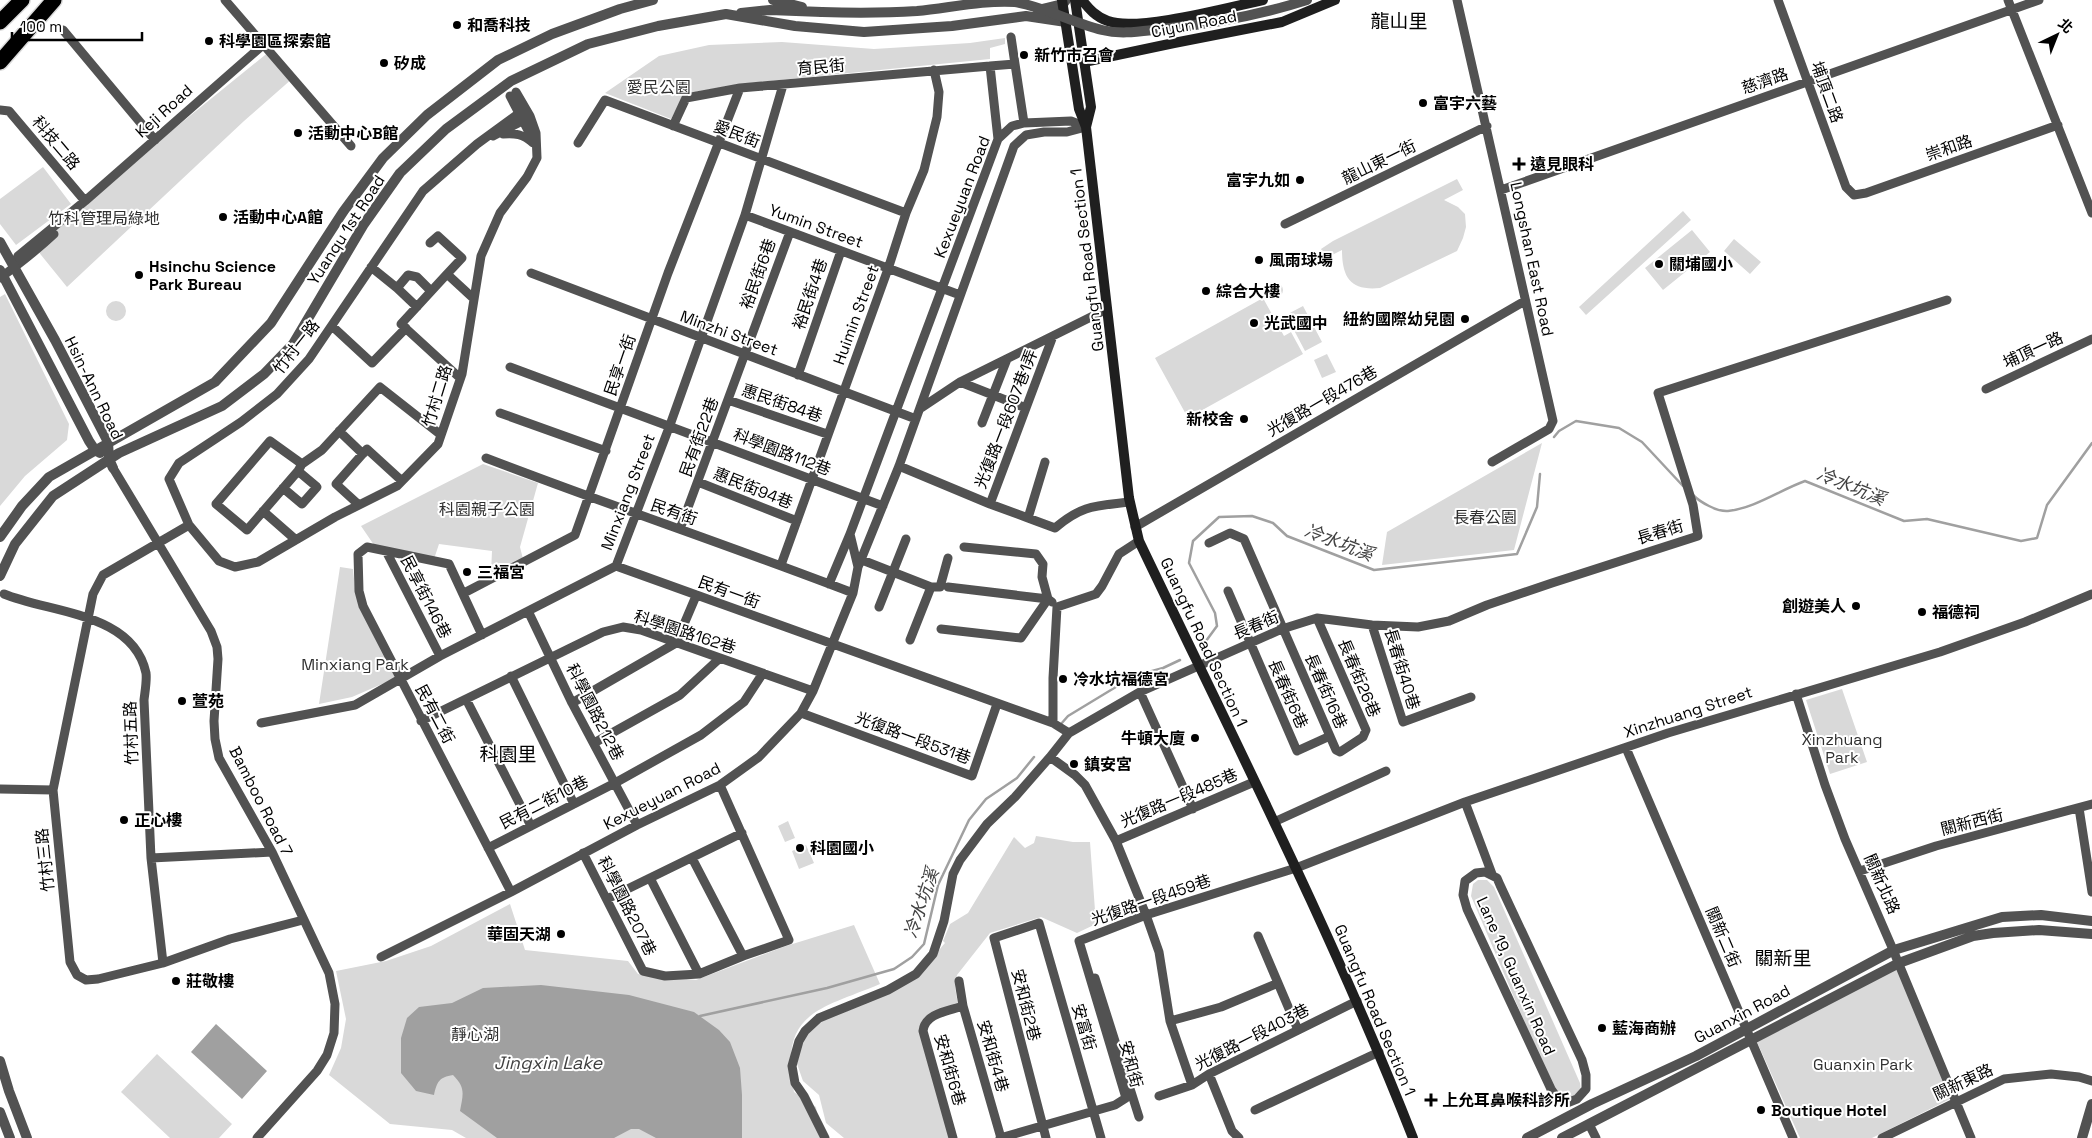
<svg xmlns="http://www.w3.org/2000/svg" width="2092" height="1138" font-family="'Space Grotesk','Noto Sans TC',sans-serif">
  <rect width="100%" height="100%" fill="#fff"/>
  <!-- green -->
  <path fill="#d9d9d9" d="M1005,38V44L990,48V59L740,84L684,94L671,119L605,93L659,56L709,45L782,42L874,49L970,43Z
    M270,51L293,78L244,121L67,287L37,250L85,201Z
    M43,167L71,204L16,245L0,224V199Z
    M1457,179L1463,190L1444,200L1458,207L1465,214L1466,227L1463,238L1457,251L1380,288C1351,291 1342,278 1342,250L1326,258L1321,249L1333,241Z
    M1683,211L1691,220L1586,315L1579,307Z
    M1692,230L1710,252L1663,290L1645,268Z
    M1734,239L1761,262L1750,274L1724,251Z
    M1269 290a7 7 0 1 1 14 0a7 7 0 1 1-14 0Z
    M5,294L69,424L67,440L25,476L0,506V297Z
    M1263,298L1284,336L1291,332L1303,354L1188,418L1155,358Z
    M106 311a10 10 0 1 1 20 0a10 10 0 1 1-20 0Z
    M1303,306L1322,342L1305,351L1286,315Z
    M1327,354L1336,372L1322,378L1314,360Z
    M1542,443L1514,550L1382,565L1387,532Z
    M483,464L538,483L520,547L523,559L491,573L492,551L439,544L434,559L374,545L361,526Z
    M340,567L353,569L355,589L396,678L352,697L319,704Z
    M1842,689L1867,762L1830,774L1806,700Z
    M788,821L795,838L785,842L778,826Z
    M1036,836L1073,842H1090L1096,924L1077,933L1041,917L990,933L957,975L955,987L958,1005C942,1009 922,1011 919,1031L949,1138H844L826,1123L819,1095L803,1081L797,1064L802,1043L808,1033L820,1021L928,965C935,958 938,950 945,943L943,941L950,924L968,913L1014,837L1025,848L1034,843Z
    M806,845L814,863L799,869L792,851Z
    M1478,880H1487L1494,887L1580,1083L1581,1091L1574,1100L1561,1102L1555,1094L1471,896L1473,884Z
    M510,904L525,950L628,961L638,974L696,980L786,946L854,925L880,984C818,1010 779,1012 794,1092L816,1107L821,1138H466L452,1130L390,1124L329,1075L341,1048L346,1019L336,971L386,961L431,946Z
    M1897,967L1958,1095L1872,1138H1800L1757,1042Z
    M157,1054L232,1124L219,1138H170L121,1092Z"/>
  <!-- water -->
  <path fill="#a0a0a0" d="M541,985L629,995L694,1012L719,1030L730,1042L740,1068L742,1095V1138H656L639,1129H631L614,1138H497L460,1111C463,1094 466,1088 453,1075C439,1077 437,1082 434,1095L416,1091L401,1073V1038L407,1018L419,1007L452,1003L483,988Z
    M216,1024L267,1071L242,1099L191,1052Z"/>
  <g fill="none" stroke-linecap="round" stroke-linejoin="round">
    <!-- stream -->
    <path stroke="#a0a0a0" stroke-width="2.5" d="M1554,437L1559,431L1576,421L1619,428L1642,442L1683,486
      M1693,495C1700,502 1717,512 1728,511C1755,508 1780,490 1805,481L1904,521L1927,519L2021,541L2037,538L2047,505L2092,443
      M1206,641L1217,626L1215,613L1189,563L1193,541L1219,517L1252,516L1273,523L1287,536L1374,570L1517,554L1537,507L1540,474
      M1061,724L1068,716L1134,676L1163,668L1180,660
      M700,1016L827,988L894,969L912,957L924,944L938,885L969,820L986,799L1017,778L1034,757"/>
    <!-- motorway casing -->
    <g stroke="#dbdbdb" stroke-width="18">
      <path id="motorway" d="M0,22L22,0
        M0,62L54,0"/>
    </g>
    <!-- minor -->
    <path stroke="#525252" stroke-width="9" d="M225,0L351,146
      M1457,0L1553,421L1549,429L1492,462
      M1778,0L1846,187L1854,195L1866,193L2058,125
      M2008,0L2092,213
      M63,30L155,140
      M1011,37L1015,64
      M516,92L530,116L536,133L537,158L527,177L500,213L481,256L462,374L438,444L397,486L335,517L258,562L235,567L219,561L189,525L169,479L179,463L241,422L277,394L309,359L423,191L477,144L525,109
      M510,96L532,138
      M0,110L9,111L85,201
      M673,126L686,98L740,88L990,66
      M503,134C515,133 523,134 533,143
      M493,136L528,118
      M998,139L990,66L1015,64L1024,123
      M578,143L605,100L906,213
      M1501,190L2039,0
      M745,215L960,295
      M1285,224L1487,126
      M430,243L438,236L462,258L447,274
      M14,266L18,256L85,201L264,44
      M371,267L397,288
      M531,273L916,419
      M0,278C19,264 37,250 54,234
      M417,307L397,288L408,275L417,277L431,291
      M332,326L372,363L406,328
      M510,367L883,506
      M798,375L841,251
      M460,378L401,324L447,274L473,298
      M960,382L1026,408
      M1986,389L2092,339
      M728,400L827,434
      M921,408L960,382L1107,309
      M500,413L606,451
      M982,423L1007,359
      M339,431L363,454
      M270,441L302,464L298,471L247,530L216,504Z
      M486,458C608,505 731,546 853,593
      M1045,462L1028,518L990,504L1053,336
      M302,464L322,450L380,387L441,435
      M899,466L990,504
      M113,468L211,631L217,647L218,659L214,721L215,739L219,758L272,852L329,973L335,1004L334,1033L327,1055L317,1071L257,1138
      M698,482L797,521
      M283,488L302,504L317,487L298,471
      M359,505L336,484L367,449L402,481
      M263,511L296,540
      M1028,518L1055,528C1082,505 1095,506 1129,502
      M189,525L103,575L93,594L53,790L70,962L77,975L86,980L98,979L163,963L230,939L303,920
      M1135,527L1525,301
      M680,529L790,232
      M1209,543L1230,533L1244,539L1336,750L1340,752L1363,737L1366,730L1317,618
      M386,551L440,656
      M862,560L931,587H940L948,558
      M781,565L888,269L906,213L924,170L937,117L939,92L934,70
      M616,566L1053,723L1069,733
      M858,567L850,534L998,139L1012,126L1024,123L1071,121L1086,127
      M829,584L850,534
      M948,587L1048,599L1052,602
      M1228,591L1297,751L1330,736
      M464,593L575,535L668,273L740,88
      M4,594C49,613 133,612 146,673C147,681 145,691 144,700L151,858L163,963
      M879,607L906,539
      M1057,607L1096,594L1102,586L1119,554L1139,541
      M528,611L572,703L637,825
      M1372,625L1403,722L1471,697
      M941,629L1021,638L1048,599L1042,577L1043,564L1036,554L964,547
      M482,635L449,564L367,547L358,554L359,591L363,606L511,892
      M910,640L931,587
      M676,643L696,596
      M511,676L574,804
      M1140,692L1193,809
      M1796,694L1825,785L1845,839L1891,945L1971,1138
      M466,699L531,826
      M572,703L676,643
      M801,713L972,776L997,704
      M421,721L603,632L623,627L641,630L813,691
      M261,723L355,705L440,656L616,566L670,425L745,215L783,85
      M1053,723V678L1057,607
      M594,743L680,695L720,658
      M1626,748L1793,1138
      M1050,757L1075,775L1085,785L1116,841L1146,915L1159,952L1170,1021L1192,1085
      M0,789L53,790
      M1465,802L1492,874
      M2079,808L2092,892
      M1274,822L1386,771
      M1116,841L1254,782
      M488,848L615,783L701,735L744,702L763,673
      M583,853L643,971L665,976L699,974L743,956L789,940L720,785
      M151,858L272,852
      M692,858L743,956
      M1860,871L1936,846L2092,804
      M1485,872L1497,878L1500,885L1582,1060L1586,1075V1089L1577,1099L1567,1103L1558,1099L1551,1089L1467,909L1463,895L1465,881L1476,873Z
      M650,878L699,974
      M607,899L742,833
      M1258,936L1298,1030
      M1079,941L1146,915L1296,868L1465,802L1668,733L1940,652L2025,622L2092,594
      M381,957L511,892L637,825L720,785L759,757L801,713L813,691L853,593L858,567L899,466L1014,146L1026,135L1044,132H1067L1086,127
      M1095,978L1139,1117
      M959,981L963,1006L1001,1138
      M1170,1021L1221,1007L1278,983
      M1209,1074L1232,1131L1239,1138
      M1159,1096L1192,1085L1209,1074L1357,1001
      M1255,1110L1379,1052
      M1589,1124L1596,1138
      M825,1138L804,1096L795,1083L792,1066L799,1041L805,1031L819,1018L888,990L916,974L933,954L944,921L953,874L960,860L987,824L1015,797L1050,757L1069,733L1140,692L1282,629L1317,618L1372,625L1418,627L1449,621L1487,605L1552,583L1698,536L1693,505L1658,393L1947,300
      M953,1138L923,1031C925,1013 949,1011 963,1006
      M1000,1138L1115,1105L1126,1098L1079,941
      M1046,1138L994,938L1039,923L1101,1138
      M1882,1138L2004,1079L2051,1074L2079,1077L2092,1081"/>
    <!-- tertiary -->
    <path stroke="#525252" stroke-width="10" d="M773,0L802,7
      M1038,10L1063,4L1066,0
      M741,13L770,10L822,12
      M0,242L55,340L108,442L109,459L113,468
      M0,270L89,441L95,450L100,453
      M0,537L22,506L49,477L215,382L271,323L343,212L383,158L427,115L498,60L552,34L620,9L653,0
      M0,576L15,544L53,496L119,453L222,406L264,374L293,344L364,224L400,173L446,129L511,81L588,44L658,26L726,14L795,26L864,32L952,26L1026,16L1066,22
      M0,1061L9,1091L27,1138
      M0,1112L10,1138
      M1527,1138L1592,1104L1696,1056L1894,950L2002,917L2041,915L2092,921
      M1562,1138L1899,963L1973,936L1993,933L2039,930L2092,934
      M2082,1138L2092,1104"/>
    <!-- secondary -->
    <path stroke="#1f1f1f" stroke-width="10" d="M1062,0L1079,109L1086,127L1129,498L1139,541C1233,738 1333,934 1413,1138
      M1075,0L1091,107L1086,127
      M1082,0C1089,9 1096,17 1108,21C1137,32 1230,7 1263,0
      M1084,62L1174,43L1282,22L1335,0"/>
    <!-- motorway -->
    <use href="#motorway" stroke="#000" stroke-width="15"/>
    <!-- tertiary-bridge -->
    <path stroke="#525252" stroke-width="10" d="M822,12C854,13 885,13 917,11C949,8 983,0 1015,2C1045,7 1073,23 1102,30C1122,35 1142,31 1162,29C1211,24 1260,15 1307,0"/>
  </g>
  <!-- markers -->
  <g fill="#000" stroke="#fff" stroke-width="2">
    <circle cx="457" cy="25" r="5"/>
    <circle cx="209" cy="41" r="5"/>
    <circle cx="1024" cy="55" r="5"/>
    <circle cx="384" cy="63" r="5"/>
    <circle cx="1423" cy="103" r="5"/>
    <circle cx="298" cy="133" r="5"/>
    <path d="M1516.5 156.5h5v5h5v5h-5v5h-5v-5h-5v-5h5z"/>
    <circle cx="1300" cy="180" r="5"/>
    <circle cx="223" cy="217" r="5"/>
    <circle cx="1259" cy="260" r="5"/>
    <circle cx="1659" cy="264" r="5"/>
    <circle cx="139" cy="275" r="5"/>
    <circle cx="1206" cy="291" r="5"/>
    <circle cx="1465" cy="319" r="5"/>
    <circle cx="1254" cy="323" r="5"/>
    <circle cx="1244" cy="419" r="5"/>
    <circle cx="467" cy="572" r="5"/>
    <circle cx="1856" cy="606" r="5"/>
    <circle cx="1922" cy="612" r="5"/>
    <circle cx="1063" cy="679" r="5"/>
    <circle cx="182" cy="701" r="5"/>
    <circle cx="1195" cy="738" r="5"/>
    <circle cx="1074" cy="764" r="5"/>
    <circle cx="124" cy="820" r="5"/>
    <circle cx="800" cy="848" r="5"/>
    <circle cx="561" cy="934" r="5"/>
    <circle cx="176" cy="981" r="5"/>
    <circle cx="1602" cy="1028" r="5"/>
    <path d="M1428.5 1092.5h5v5h5v5h-5v5h-5v-5h-5v-5h5z"/>
    <circle cx="1761" cy="1110" r="5"/>
  </g>
  <g text-anchor="middle" dominant-baseline="central" stroke-width="4" stroke-linejoin="round" paint-order="stroke">
    <!-- street labels -->
    <g font-size="16" fill="#000" stroke="#fff">
      <text transform="translate(1194 24) rotate(-11)">Ciyun Road</text>
      <text transform="translate(821 67) rotate(-5)">育民街</text>
      <text transform="translate(1765 81) rotate(-19)">慈濟路</text>
      <text transform="translate(1827 92) rotate(70)">埔頂二路</text>
      <text transform="translate(164 111) rotate(-42)">Keji Road</text>
      <text transform="translate(737 134) rotate(21)">愛民街</text>
      <text transform="translate(56 143) rotate(50)">科技二路</text>
      <text transform="translate(1949 148) rotate(-19)">崇和路</text>
      <text transform="translate(1379 162) rotate(-26)">龍山東一街</text>
      <text transform="translate(962 197) rotate(-69)">Kexueyuan Road</text>
      <text transform="translate(816 226) rotate(20)">Yumin Street</text>
      <text transform="translate(346 230) rotate(-57)">Yuanqu 1st Road</text>
      <text transform="translate(1532 259) rotate(78)">Longshan East Road</text>
      <text transform="translate(1087 260) rotate(-97)">Guangfu Road Section 1</text>
      <text transform="translate(758 274) rotate(-70)">裕民街6巷</text>
      <text transform="translate(810 294) rotate(-71)">裕民街4巷</text>
      <text transform="translate(856 315) rotate(-70)">Huimin Street</text>
      <text transform="translate(729 333) rotate(20)">Minzhi Street</text>
      <text transform="translate(296 347) rotate(-52)">竹村一路</text>
      <text transform="translate(2033 350) rotate(-25)">埔頂一路</text>
      <text transform="translate(620 365) rotate(-71)">民享一街</text>
      <text transform="translate(94 388) rotate(64)">Hsin-Ann Road</text>
      <text transform="translate(437 396) rotate(-73)">竹村二路</text>
      <text transform="translate(1322 401) rotate(-30)">光復路一段476巷</text>
      <text transform="translate(782 403) rotate(19)">惠民街84巷</text>
      <text transform="translate(1006 419) rotate(-69)">光復路一段607巷1弄</text>
      <text transform="translate(699 437) rotate(-70)">民有街22巷</text>
      <text transform="translate(782 452) rotate(21)">科學園路112巷</text>
      <text transform="translate(753 488) rotate(22)">惠民街94巷</text>
      <text transform="translate(628 492) rotate(-69)">Minxiang Street</text>
      <text transform="translate(674 512) rotate(19)">民有街</text>
      <text transform="translate(1660 532) rotate(-17)">長春街</text>
      <text transform="translate(729 592) rotate(20)">民有一街</text>
      <text transform="translate(426 597) rotate(63)">民享街146巷</text>
      <text transform="translate(1256 625) rotate(-23)">長春街</text>
      <text transform="translate(685 632) rotate(18)">科學園路162巷</text>
      <text transform="translate(1204 642) rotate(65)">Guangfu Road Section 1</text>
      <text transform="translate(1402 669) rotate(73)">長春街40巷</text>
      <text transform="translate(1359 678) rotate(67)">長春街26巷</text>
      <text transform="translate(1326 691) rotate(66)">長春街16巷</text>
      <text transform="translate(1288 694) rotate(66)">長春街6巷</text>
      <text transform="translate(595 712) rotate(63)">科學園路212巷</text>
      <text transform="translate(1688 712) rotate(-18)">Xinzhuang Street</text>
      <text transform="translate(435 714) rotate(62)">民有二街</text>
      <text transform="translate(131 733) rotate(-92)">竹村五路</text>
      <text transform="translate(913 738) rotate(20)">光復路一段531巷</text>
      <text transform="translate(662 796) rotate(-27)">Kexueyuan Road</text>
      <text transform="translate(1179 798) rotate(-23)">光復路一段485巷</text>
      <text transform="translate(261 801) rotate(63)">Bamboo Road 7</text>
      <text transform="translate(544 802) rotate(-27)">民有二街10巷</text>
      <text transform="translate(1972 822) rotate(-14)">關新西街</text>
      <text transform="translate(45 860) rotate(-96)">竹村三路</text>
      <text transform="translate(1882 884) rotate(66)">關新北路</text>
      <text transform="translate(1151 900) rotate(-19)">光復路一段459巷</text>
      <text transform="translate(627 906) rotate(63)">科學園路207巷</text>
      <text transform="translate(1723 937) rotate(67)">關新二街</text>
      <text transform="translate(1516 976) rotate(66)">Lane 19, Guanxin Road</text>
      <text transform="translate(1026 1005) rotate(76)">安和街2巷</text>
      <text transform="translate(1375 1010) rotate(67)">Guangfu Road Section 1</text>
      <text transform="translate(1742 1014) rotate(-28)">Guanxin Road</text>
      <text transform="translate(1084 1027) rotate(74)">安富街</text>
      <text transform="translate(1252 1037) rotate(-27)">光復路一段403巷</text>
      <text transform="translate(993 1056) rotate(74)">安和街4巷</text>
      <text transform="translate(1131 1064) rotate(75)">安和街</text>
      <text transform="translate(950 1070) rotate(74)">安和街6巷</text>
      <text transform="translate(1963 1082) rotate(-25)">關新東路</text>
    </g>
    <!-- poi labels -->
    <g font-size="16" font-weight="bold" fill="#000" stroke="#fff" text-anchor="start">
      <text x="467" y="25">和喬科技</text>
      <text x="219" y="41">科學園區探索館</text>
      <text x="1034" y="55">新竹市召會</text>
      <text x="394" y="63">矽成</text>
      <text x="1433" y="103">富宇六藝</text>
      <text x="308" y="133">活動中心B館</text>
      <text x="1530" y="164">遠見眼科</text>
      <text x="1290" y="180" text-anchor="end">富宇九如</text>
      <text x="233" y="217">活動中心A館</text>
      <text x="1269" y="260">風雨球場</text>
      <text x="1669" y="264">關埔國小</text>
      <text x="149" y="266">Hsinchu Science<tspan x="149" dy="18">Park Bureau</tspan></text>
      <text x="1216" y="291">綜合大樓</text>
      <text x="1455" y="319" text-anchor="end">紐約國際幼兒園</text>
      <text x="1264" y="323">光武國中</text>
      <text x="1234" y="419" text-anchor="end">新校舍</text>
      <text x="477" y="572">三福宮</text>
      <text x="1846" y="606" text-anchor="end">創遊美人</text>
      <text x="1932" y="612">福德祠</text>
      <text x="1073" y="679">冷水坑福德宮</text>
      <text x="192" y="701">萱苑</text>
      <text x="1185" y="738" text-anchor="end">牛頓大廈</text>
      <text x="1084" y="764">鎮安宮</text>
      <text x="134" y="820">正心樓</text>
      <text x="810" y="848">科園國小</text>
      <text x="551" y="934" text-anchor="end">華固天湖</text>
      <text x="186" y="981">莊敬樓</text>
      <text x="1612" y="1028">藍海商辦</text>
      <text x="1442" y="1100">上允耳鼻喉科診所</text>
      <text x="1771" y="1110">Boutique Hotel</text>
    </g>
    <!-- park labels -->
    <g font-size="16" fill="#303030" stroke="#fff">
      <text x="659" y="87">愛民公園</text>
      <text x="104" y="218">竹科管理局綠地</text>
      <text x="487" y="509">科園親子公園</text>
      <text x="1485" y="517">長春公園</text>
      <text x="355" y="664">Minxiang Park</text>
      <text x="1842" y="739">Xinzhuang<tspan x="1842" dy="18">Park</tspan></text>
      <text x="475" y="1034">靜心湖</text>
      <text x="1863" y="1064">Guanxin Park</text>
    </g>
    <!-- water labels -->
    <g font-size="18" font-style="italic" fill="#414141" stroke="#fff">
      <text transform="translate(1851 486) rotate(22)">冷水坑溪</text>
      <text transform="translate(1339 542) rotate(21)">冷水坑溪</text>
      <text transform="translate(921 903) rotate(-71)">冷水坑溪</text>
      <text x="548" y="1062">Jingxin Lake</text>
    </g>
    <!-- quarter labels -->
    <g font-size="19" fill="#000" stroke="#fff">
      <text x="1399" y="21">龍山里</text>
      <text x="508" y="754">科園里</text>
      <text x="1783" y="958">關新里</text>
    </g>
  </g>
  <!-- north arrow -->
  <g transform="translate(2057 35) rotate(43)" stroke="#ffffff" stroke-width="4" paint-order="stroke">
  <path d="M0-4L9 19L0 12L-9 19Z" fill="#000000"/>
  <text y="-8" font-size="14" font-weight="bold" text-anchor="middle" fill="#000000">北</text>
  </g>
  <!-- scale -->
  <path d="M12 32v8h130v-8" fill="none" stroke="#000000" stroke-width="2.5"/>
  <text x="20" y="32" font-size="15" fill="#000000" stroke="#ffffff" stroke-width="4" paint-order="stroke">100 m</text>
</svg>
